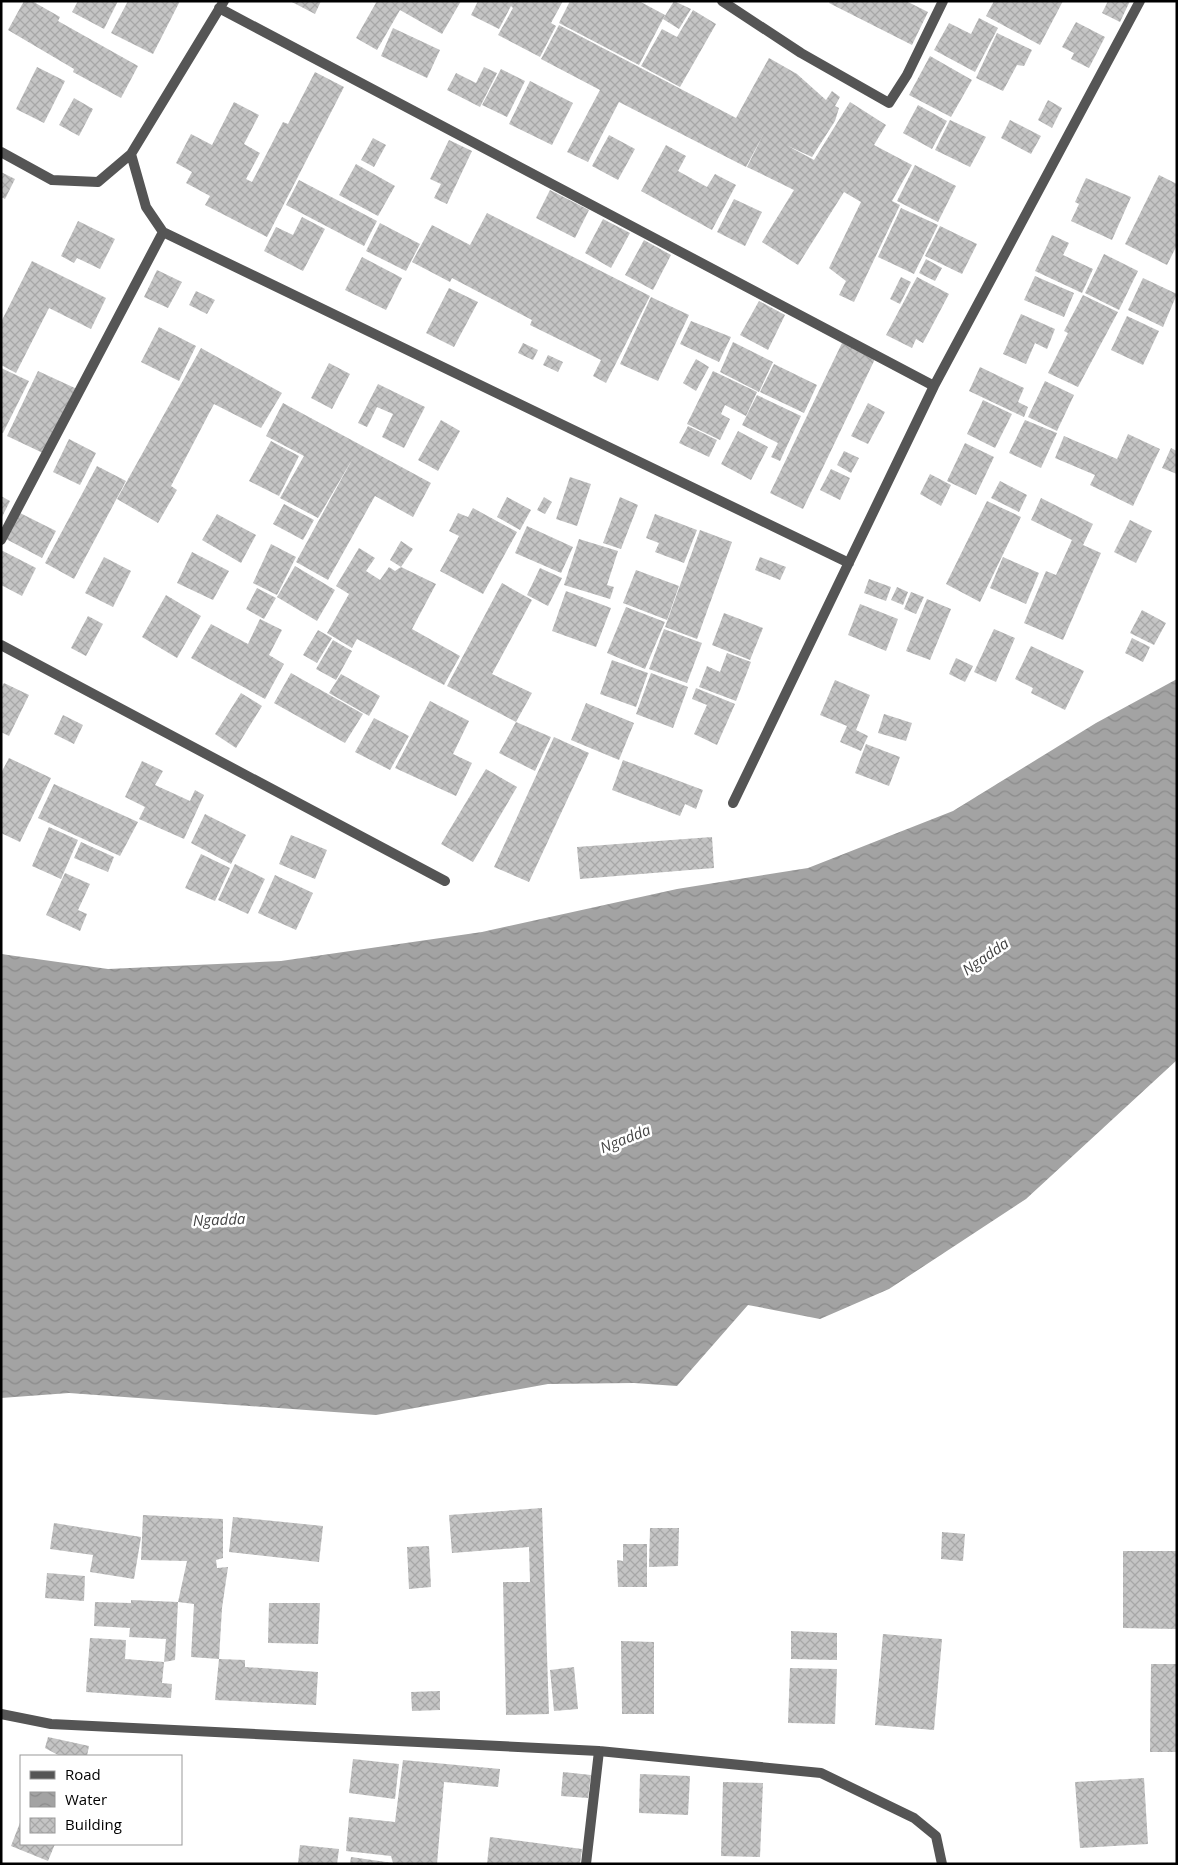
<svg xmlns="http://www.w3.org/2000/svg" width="1178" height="1865" font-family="'Open Sans',sans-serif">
  <defs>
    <pattern id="water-waves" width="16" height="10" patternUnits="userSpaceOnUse" patternTransform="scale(1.25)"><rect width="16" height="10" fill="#a3a3a3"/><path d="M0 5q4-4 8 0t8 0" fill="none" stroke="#8b8b8b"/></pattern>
    <pattern id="building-cross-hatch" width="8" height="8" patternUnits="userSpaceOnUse" patternTransform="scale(1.25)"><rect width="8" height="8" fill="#c4c4c4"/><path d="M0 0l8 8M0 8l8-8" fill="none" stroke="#a7a7a7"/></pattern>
  </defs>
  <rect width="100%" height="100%" fill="#fff"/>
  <!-- water -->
  <path fill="url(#water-waves)" d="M1177,679V1060L1026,1199L889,1289L820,1319L748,1305L677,1386L634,1383L548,1384L376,1415L69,1393L1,1398V954L108,969L281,961L482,932L677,889L808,868L953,811L1096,723Z"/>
  <!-- building -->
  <path fill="url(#building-cross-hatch)" d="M24,1H32L60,17L58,21L138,66L121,98L73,72L74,69L8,30Z
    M78,1H118L104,29L72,12Z
    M128,1H180L153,54L111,33Z
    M290,1H321L315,14Z
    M377,1H461L442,34L400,10L377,50L356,38Z
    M478,1L513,2L563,1L551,23L556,26L540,57L498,35L513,8L511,6L499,29L471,15Z
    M570,1H639L665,15L639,65L559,23Z
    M674,1L691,9L679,29L663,19Z
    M830,1H906L928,12L912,45L829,3Z
    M994,1H1063L1040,45L986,16Z
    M1108,1H1130L1120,22L1102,13Z
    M693,10L716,24L680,87L641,66L662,29L677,37Z
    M979,18L998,28L975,72L934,50L949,23L971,34Z
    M1076,22L1105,37L1089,68L1071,59L1074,53L1062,47Z
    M559,25L736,118L769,58L797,74L826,100L832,91L840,97L835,106L839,108L835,121L812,157L788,146L814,160L850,102L886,125L874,145L912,165L892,201L900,205L854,302L839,295L846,281L829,268L861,202L844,192L798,265L762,242L794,190L747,167L764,133L746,167L619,102L588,162L567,152L600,90L541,59Z
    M393,28L440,50L427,78L381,56Z
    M997,33L1032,50L1024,66L1017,65L1003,91L976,78Z
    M930,56L972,80L951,117L909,95Z
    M37,67L65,81L44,123L16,109Z
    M484,67L497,73L480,107L447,90L456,73L476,83Z
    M501,69L525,81L507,117L482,105Z
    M315,72L344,87L267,237L205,205L210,196L186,183L192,172L176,163L191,134L212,145L234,102L259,115L244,144L260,153L246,179L252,182L283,122L288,124Z
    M530,81L573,103L552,145L509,124Z
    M74,98L93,109L79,136L59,125Z
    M1048,100L1062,108L1052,128L1038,120Z
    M918,105L947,121L932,149L903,133Z
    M950,120L986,137L970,167L935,150Z
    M1010,120L1041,136L1031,154L1001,138Z
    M609,135L635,149L618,180L592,166Z
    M373,138L386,145L374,167L361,160Z
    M449,140L472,151L447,204L434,198L441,184L430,179Z
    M666,145L686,156L678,171L707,187L715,174L736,185L712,230L641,191Z
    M356,164L395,186L378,216L339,195Z
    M915,165L956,186L938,222L897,201Z
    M1,172L15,179L5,199L1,197Z
    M1159,175L1177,184V245L1167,265L1125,244Z
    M1086,178L1131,197L1112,240L1071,221L1079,204L1075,202Z
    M299,180L377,221L364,246L286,205Z
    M550,190L589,210L575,238L536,218Z
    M734,199L762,212L745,246L717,232Z
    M901,208L938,225L914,274L878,257Z
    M487,213L650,296L606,383L593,376L601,360L530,325L532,320L452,278L450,282L412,262L432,225L470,245Z
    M302,217L325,229L303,271L264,251L276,227L293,235Z
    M603,219L630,233L611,268L585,253Z
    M78,221L115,239L100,269L77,258L74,263L61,256Z
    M380,223L420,244L406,271L366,251Z
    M940,226L977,244L962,274L925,256Z
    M1052,235L1069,243L1063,255L1093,269L1082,293L1035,271Z
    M644,240L671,255L653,290L625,275Z
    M1104,254L1138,271L1119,310L1085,293Z
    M362,257L402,278L386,310L345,290Z
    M926,259L942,268L935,281L919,273Z
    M32,261L106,298L91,329L49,308L16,373L1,365V322Z
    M157,270L182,282L168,308L144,297Z
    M1035,276L1074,293L1064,317L1024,300Z
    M901,277L911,282L900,304L890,299Z
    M917,277L949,294L923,343L916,339L912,348L886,335Z
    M1143,278L1177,294L1163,327L1128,310Z
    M449,288L478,302L454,347L426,333Z
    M196,291L215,300L207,314L189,305Z
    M1083,295L1118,312L1078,387L1048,373L1068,333L1064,331Z
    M651,297L689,315L658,381L620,364Z
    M759,301L785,315L768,350L740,335Z
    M1021,314L1055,329L1047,349L1035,343L1026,364L1003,354Z
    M1127,316L1159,331L1143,365L1111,350Z
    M691,321L731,337L719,362L680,344Z
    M159,327L196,346L179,381L141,362Z
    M733,342L773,362L759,392L720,372Z
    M523,343L538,350L533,360L518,353Z
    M842,343L875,359L803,509L770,493Z
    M201,348L282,393L261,428L214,404L171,486L177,490L158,523L117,499Z
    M548,355L563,362L558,372L543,365Z
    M696,359L709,367L696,391L683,383Z
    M329,363L350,374L332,409L311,398Z
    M774,364L817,385L804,413L760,392Z
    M980,367L1024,388L1018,402L1028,407L1024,417L969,391Z
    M1,368L29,381L3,433L1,432Z
    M38,371L77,389L45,454L7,436Z
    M713,371L757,392L746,416L725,405L721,414L730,419L720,440L687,424Z
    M1045,381L1074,395L1057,431L1028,417Z
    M378,384L425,407L404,448L382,437L393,414L377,407L367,427L358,423Z
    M757,395L801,416L780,461L771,457L778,443L742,425Z
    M983,400L1012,414L995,448L967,434Z
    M283,403L431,483L413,517L375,496L328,580L296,562L353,458L318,518L280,498L304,456L266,436Z
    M868,403L885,412L868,444L851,436Z
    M441,420L460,431L438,471L418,460Z
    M1025,420L1057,433L1041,468L1009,453Z
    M688,426L717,440L709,457L679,443Z
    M738,431L768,447L751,480L721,464Z
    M1128,434L1160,449L1133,506L1090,485L1095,475L1055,458L1064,436L1117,459Z
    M69,439L96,453L80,485L53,472Z
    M271,441L299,456L279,496L249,481Z
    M965,443L994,457L976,495L947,481Z
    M1171,448L1177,451V474L1162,468Z
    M844,451L859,458L851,473L837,465Z
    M97,466L126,481L74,579L45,563Z
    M831,469L850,478L840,500L820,490Z
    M930,474L951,485L941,506L920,494Z
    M570,477L591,484L577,526L556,519Z
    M1000,481L1027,495L1019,512L991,498Z
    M1,496L10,501L1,519Z
    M507,497L531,510L520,530L497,517Z
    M544,497L552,502L545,514L537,510Z
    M620,497L638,505L621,549L603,543Z
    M1041,498L1093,524L1083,545L1101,553L1063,640L1024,623L1046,571L1056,575L1072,540L1031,520Z
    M987,501L1021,517L980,602L946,584Z
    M284,504L314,520L303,540L273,524Z
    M473,508L517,532L483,594L440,571L459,536L449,531L458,513L468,517Z
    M20,513L56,531L42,558L6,539Z
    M217,514L256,535L241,563L202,540Z
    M655,514L697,530L684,563L655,552L659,543L646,538Z
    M1130,520L1152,531L1136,563L1114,552Z
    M527,526L573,547L561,573L515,553Z
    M700,530L732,542L697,639L665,627Z
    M579,539L618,551L607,585L614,587L610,599L564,585Z
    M401,541L413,549L401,567L390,560Z
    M271,544L296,557L277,595L253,583Z
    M359,548L375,558L366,571L380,580L389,567L395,571L401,567L436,584L412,629L460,656L444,685L357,639L352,648L327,633L349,594L336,586Z
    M1,550L36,568L22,596L1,585Z
    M192,552L229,571L213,600L177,583Z
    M104,557L131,571L113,607L85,593Z
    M760,557L786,567L780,580L755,570Z
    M1003,557L1039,573L1026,604L990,588Z
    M295,566L335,590L317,621L277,597Z
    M540,568L562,578L548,606L527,595Z
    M636,570L679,586L667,620L623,603Z
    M869,579L891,587L886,601L864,593Z
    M502,583L532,600L492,674L532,693L516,722L447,686Z
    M897,587L908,592L903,605L891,600Z
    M257,588L276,598L264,619L246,609Z
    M566,591L611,608L596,647L552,631Z
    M911,592L924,597L916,614L904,609Z
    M166,595L201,616L177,658L142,637Z
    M927,599L951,609L930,660L906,651Z
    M860,604L898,619L886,651L848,635Z
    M626,607L665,622L645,669L607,653Z
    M1142,610L1166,623L1154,645L1130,633Z
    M724,613L763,628L750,660L712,645Z
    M88,616L103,624L86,656L71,648Z
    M260,619L282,630L269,655L284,664L265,699L191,658L211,624L248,644Z
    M664,629L702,643L687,683L649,669Z
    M994,629L1015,638L996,682L974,672Z
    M318,630L332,638L317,663L303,655Z
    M1132,638L1150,647L1143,662L1125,653Z
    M333,640L352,651L336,680L316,669Z
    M1031,646L1084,671L1065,710L1031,693L1033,688L1015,679Z
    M727,653L751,662L736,701L699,687L707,666L720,672Z
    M956,658L973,666L965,682L949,674Z
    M612,660L648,673L636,707L600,694Z
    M291,673L363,714L345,743L274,703Z
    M651,673L688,687L673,728L636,714Z
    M341,674L380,696L369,716L329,693Z
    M835,680L870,695L856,730L868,736L861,751L840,742L847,726L820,715Z
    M4,683L29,695L9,736L1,732V688Z
    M696,688L735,704L717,745L694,734L707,705L692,699Z
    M241,693L262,706L236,748L215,734Z
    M430,701L469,721L453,754L472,763L456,796L395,768Z
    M586,703L634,723L619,760L571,740Z
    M884,714L912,723L906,741L878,733Z
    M63,715L83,725L74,744L54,734Z
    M374,718L409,736L390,770L355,752Z
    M516,722L551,737L535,771L499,753Z
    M554,737L589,753L529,882L494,867Z
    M866,744L900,757L889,786L855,773Z
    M9,758L51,778L20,842L1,833V773Z
    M623,760L703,790L696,809L685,804L680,816L612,790Z
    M142,761L163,771L155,785L190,801L195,790L204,795L184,839L139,819L145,807L125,797Z
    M486,769L517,787L473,862L441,844Z
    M54,784L138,822L120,856L38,818Z
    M205,814L246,835L231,864L191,843Z
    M49,827L78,840L61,879L32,866Z
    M291,835L327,850L315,879L279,864Z
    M712,837L714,868L580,879L577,847Z
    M81,842L114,857L108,872L74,858Z
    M201,854L230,868L215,901L185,888Z
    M235,864L265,879L248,914L218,900Z
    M65,873L90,884L78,910L87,914L80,931L46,915Z
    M275,875L313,893L296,930L258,913Z
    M542,1508L549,1714L506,1715L503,1582H530L529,1547L452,1553L449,1515Z
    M143,1515L223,1519V1558L216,1560L217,1568L228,1567L222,1608L219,1659L191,1657L194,1604L178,1602L187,1561L141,1560Z
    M233,1517L323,1526L319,1562L229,1552Z
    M54,1523L141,1537L134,1579L90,1572L93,1555L50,1549Z
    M650,1528H679L678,1566L649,1567Z
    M942,1532L965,1534L963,1561L941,1559Z
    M623,1544H647V1587H618L617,1560L623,1561Z
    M429,1546L431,1587L409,1589L407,1547Z
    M1123,1551H1177V1629L1123,1628Z
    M47,1573L85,1576L84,1601L45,1598Z
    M131,1600L178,1602L175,1660L164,1662L162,1683L172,1684L171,1698L86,1692L90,1638L126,1640L125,1659L164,1662L166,1639L129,1637L130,1628L94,1626L95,1602L131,1603Z
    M269,1603H320L318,1644L268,1643Z
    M791,1631L837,1633V1660L791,1659Z
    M883,1634L942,1639L934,1730L875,1725Z
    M621,1641L654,1642V1714H622Z
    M219,1659L245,1660V1667L318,1672L316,1705L215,1700Z
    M1151,1664H1177V1752H1150Z
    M574,1667L578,1709L554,1711L550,1670Z
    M790,1668L837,1669L835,1724L788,1723Z
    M440,1691V1710L412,1711L411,1692Z
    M48,1737L89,1746L87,1756H60L45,1748Z
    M353,1759L399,1764L395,1799L349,1793Z
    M403,1760L500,1769L498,1787L444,1782L437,1864H350L351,1857L393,1863L391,1856L346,1851L349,1817L395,1822Z
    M563,1772L591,1775L588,1798L561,1796Z
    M640,1774L690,1776L688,1815L639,1813Z
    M1144,1778L1148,1844L1080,1848L1075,1782Z
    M723,1782L763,1783L760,1857L721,1856Z
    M21,1820V1844H55L48,1861L11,1846Z
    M490,1837L582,1849L580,1864H487Z
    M300,1845L339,1849L337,1864H298Z"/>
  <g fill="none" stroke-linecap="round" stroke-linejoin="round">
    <!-- service -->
    <path stroke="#555" stroke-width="10" d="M1,1714L51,1724L599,1751L821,1773L914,1818L936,1836L942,1864
      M586,1864L599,1751"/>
    <!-- minor -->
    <path stroke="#555" stroke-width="10" d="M722,1L801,53L889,103L907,75L943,1
      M219,8L934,386
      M1,152L52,180L98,182L131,154L224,1
      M163,232L849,563
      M1,540L163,232L146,207L131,154
      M1,645L445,881
      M733,803L934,386L1140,1"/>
  </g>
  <g text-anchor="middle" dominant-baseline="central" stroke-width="5" stroke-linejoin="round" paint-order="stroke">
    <!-- water labels -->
    <g font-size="15" font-style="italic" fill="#444" stroke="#fff">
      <text transform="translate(985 956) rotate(-35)">Ngadda</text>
      <text transform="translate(625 1138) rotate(-22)">Ngadda</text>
      <text transform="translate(219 1219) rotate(-2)">Ngadda</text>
    </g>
  </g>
  <!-- border -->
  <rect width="1178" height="1865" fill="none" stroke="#000000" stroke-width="5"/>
  <!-- legend -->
  <rect x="20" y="1755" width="162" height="90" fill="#ffffff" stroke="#999999"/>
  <rect x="30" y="1771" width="25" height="8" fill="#555555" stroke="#999999"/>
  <text x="65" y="1780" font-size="15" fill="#000000">Road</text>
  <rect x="30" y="1792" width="25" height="15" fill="url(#water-waves)" stroke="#999999"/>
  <text x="65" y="1805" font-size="15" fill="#000000">Water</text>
  <rect x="30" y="1818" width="25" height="15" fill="url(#building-cross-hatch)" stroke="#999999"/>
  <text x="65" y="1830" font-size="15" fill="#000000">Building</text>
</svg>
